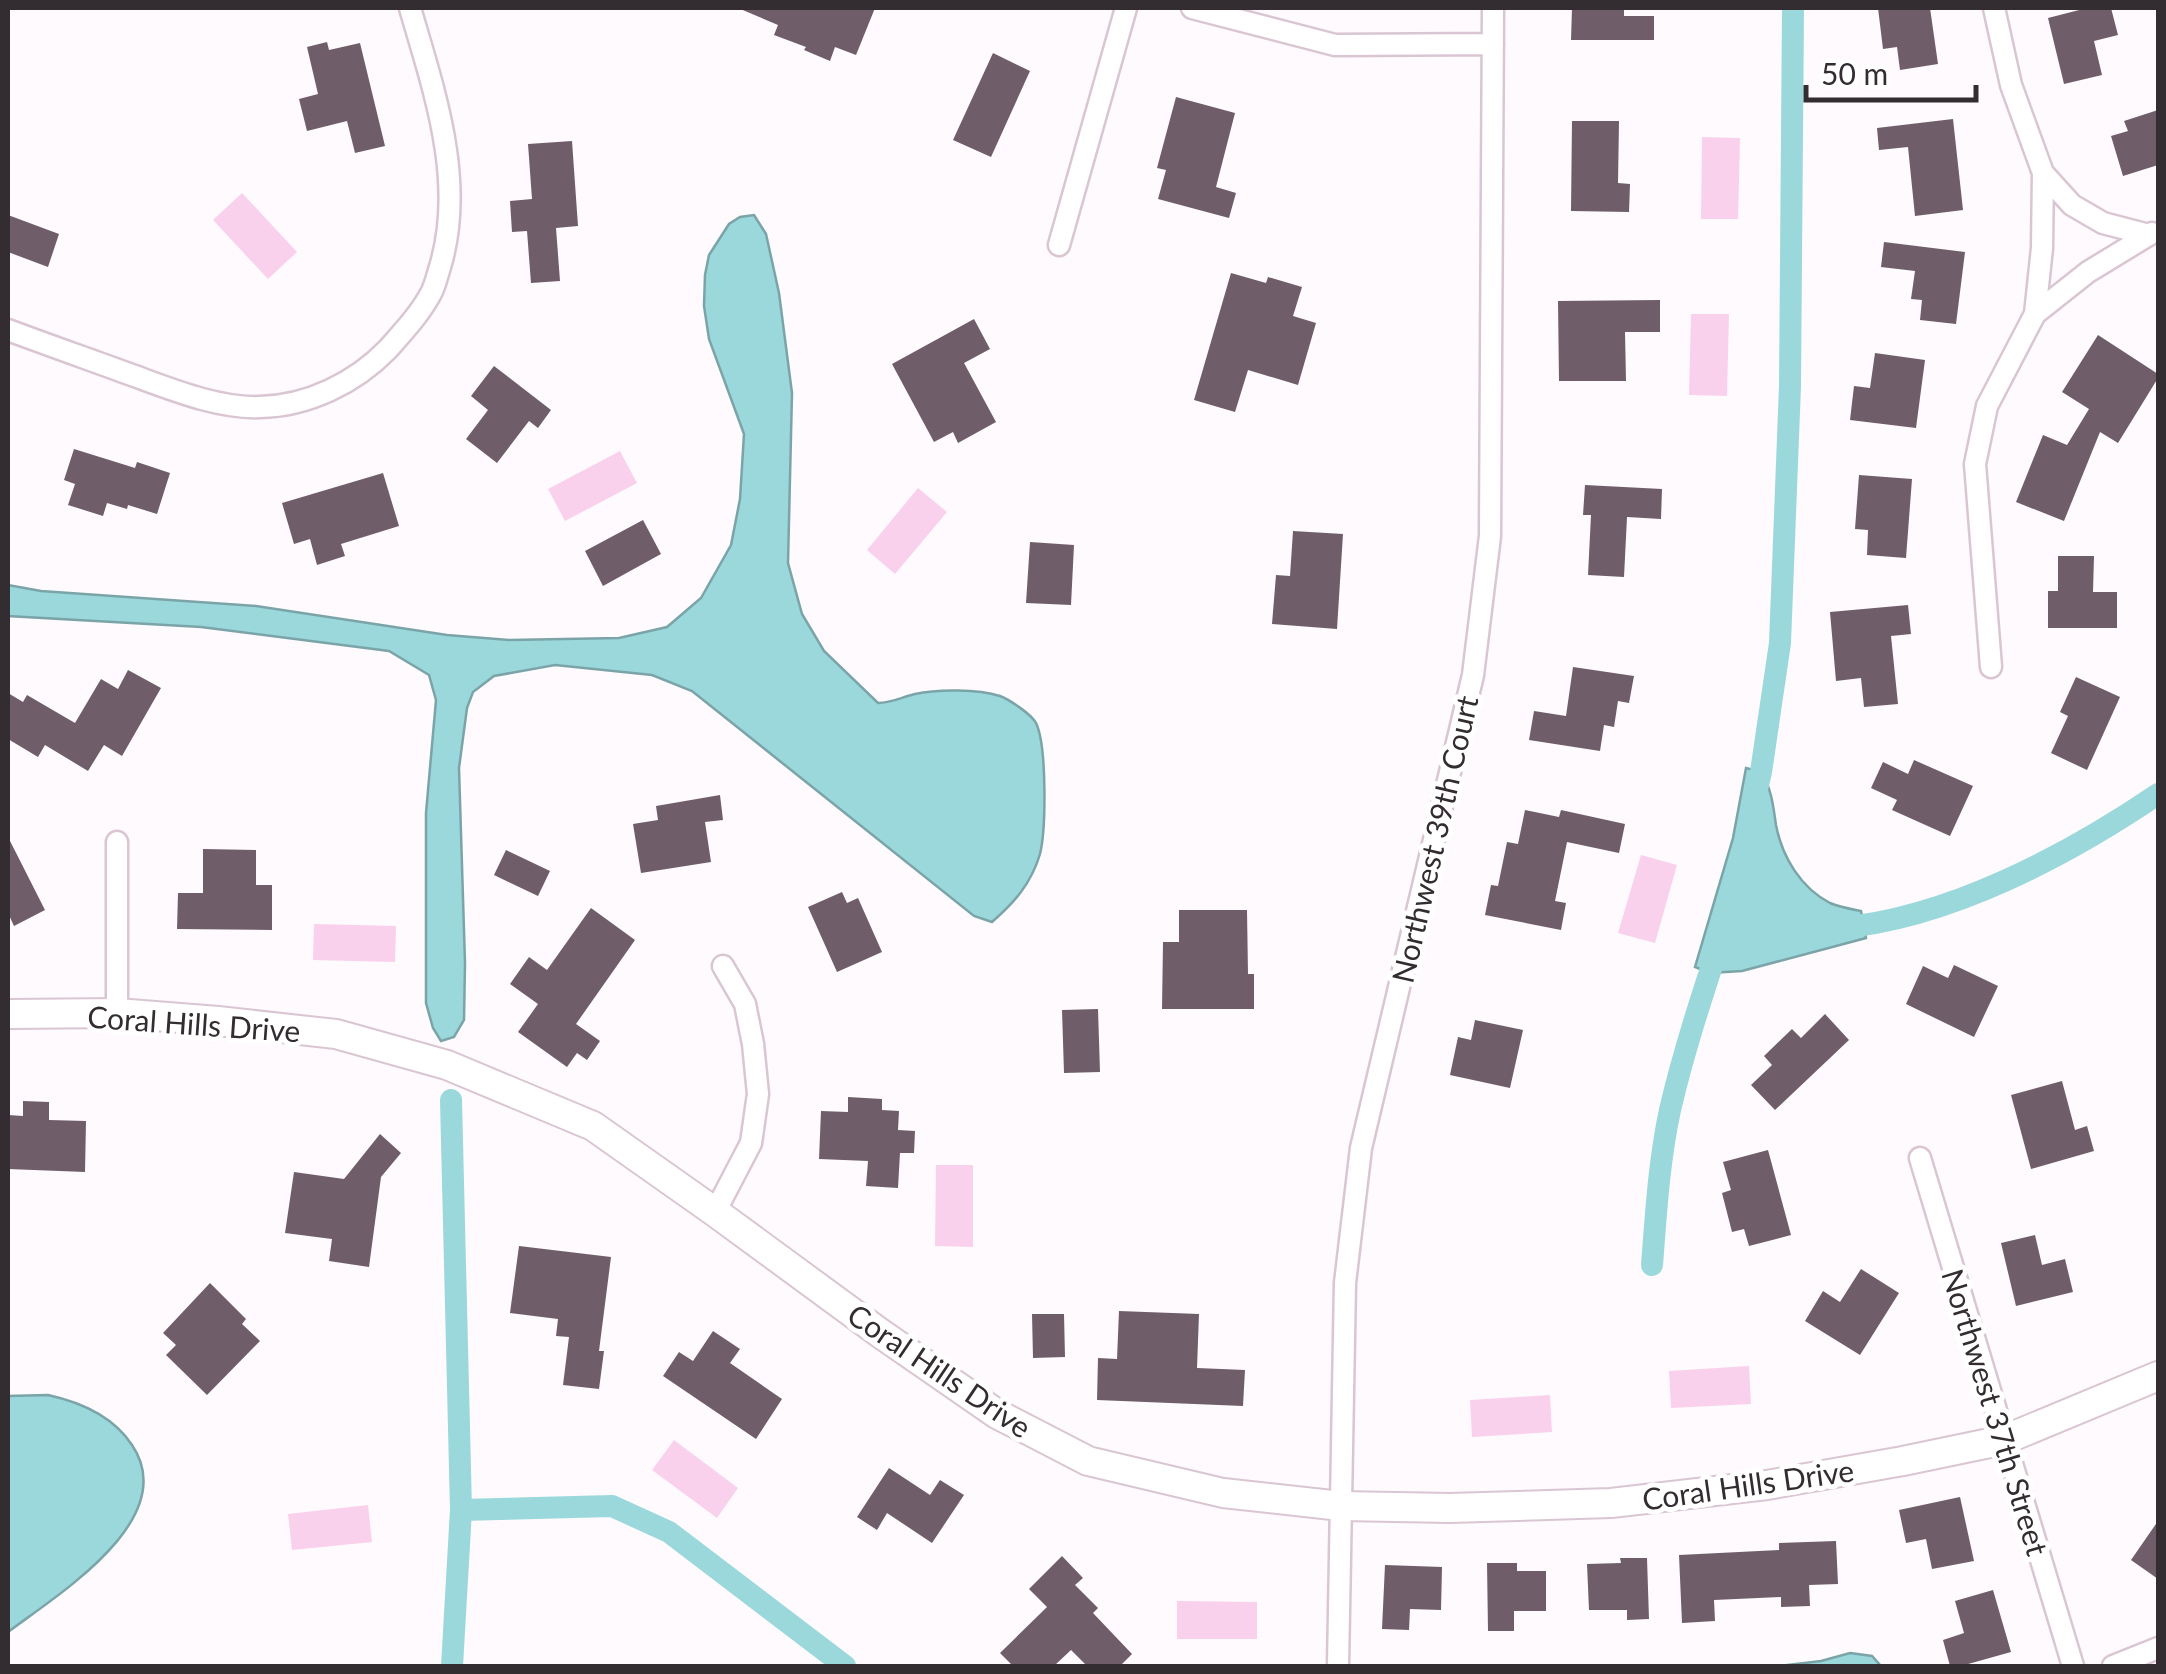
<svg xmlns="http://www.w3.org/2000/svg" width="2166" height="1674" font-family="Lato,sans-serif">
  <rect width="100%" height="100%" fill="#fefafd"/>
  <!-- green -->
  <path fill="#fad1ed" d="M1702,137L1740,138L1738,219H1701Z
    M242,193L297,252L268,279L213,220Z
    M1691,314H1729L1727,396L1689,395Z
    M620,451L637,483L565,521L548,489Z
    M918,488L947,512L895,574L867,550Z
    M1641,855L1677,865L1655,943L1618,933Z
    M314,924L396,926L395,962L313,960Z
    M936,1165H973V1247L935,1246Z
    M1749,1366L1751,1404L1671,1408L1669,1371Z
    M1550,1395L1552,1432L1472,1437L1470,1400Z
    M674,1440L738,1488L717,1518L652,1470Z
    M368,1505L372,1542L292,1550L288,1514Z
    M1177,1601L1257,1602V1639H1177Z"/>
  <!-- water -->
  <path fill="#9ad8dc" stroke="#7ba4a9" stroke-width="2.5" d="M754,215L766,234L779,293L792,393L788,563L802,614L824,651L878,703C892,703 902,697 915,694C937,689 978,689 1000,696C1010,700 1031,714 1036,723C1047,746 1046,829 1040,854C1031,884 1014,903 992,922L974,916L692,691L652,675L555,665L494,676L473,692L467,708L459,768L465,963L464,1020L454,1037L441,1041L433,1028L426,1003V813L436,700L429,675L389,651L201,627L8,616V585L41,591L256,606L447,635L509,640L619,638L667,627L701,598L731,545L740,499L744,434L709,339L704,306L705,275L709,255L729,224L740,217Z
    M1746,768L1761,772C1772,790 1773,805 1776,825C1782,857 1801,888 1830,903C1839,907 1851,909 1861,911L1866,938L1742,971L1710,973L1695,967L1733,838Z
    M48,1395C80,1402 113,1416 132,1445C182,1519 57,1595 8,1632V1396Z
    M1850,1653L1872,1656L1881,1666H1779L1821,1661Z"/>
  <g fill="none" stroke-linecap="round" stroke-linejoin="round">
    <!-- canal -->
    <path stroke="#9ad8dc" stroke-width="22" d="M1754,802L1761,772L1780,643L1790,386L1793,8
      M1838,928C1948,919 2068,855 2158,794
      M451,1100L461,1510L452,1666
      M1652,1265C1656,1213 1659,1161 1670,1110C1683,1054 1701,999 1719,944
      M461,1510L612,1506L669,1532L845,1666"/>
  </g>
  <!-- building -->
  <path fill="#6f5e69" d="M738,8H875L856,55L835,47L830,61L804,50L806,47L774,35L778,25Z
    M1572,8H1624V16H1654V40H1571Z
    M1878,8H1930L1938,64L1900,70L1897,47L1883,49Z
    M2087,8H2111L2118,35L2094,41L2102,75L2064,84L2048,18Z
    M327,42L329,50L360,43L385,146L355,153L347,121L307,131L299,99L318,94L307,47Z
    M993,53L1030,71L991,157L953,140Z
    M1176,97L1235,113L1216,187L1236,193L1229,218L1158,199L1166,170L1157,168Z
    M2158,110V165L2123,176L2111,136L2128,131L2124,121Z
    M1953,119L1963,210L1915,216L1908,147L1879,150L1877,128Z
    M1572,121H1619L1618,183L1630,184L1629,212L1571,211Z
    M572,141L578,226L556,228L560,281L531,283L527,231L512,232L510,201L532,199L528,144Z
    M8,215L59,234L48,267L8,252Z
    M1884,242L1965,252L1956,324L1920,320L1922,300L1911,299L1915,271L1881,267Z
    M1231,273L1266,283L1268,277L1302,287L1293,316L1316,323L1298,385L1248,370L1235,412L1194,400Z
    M1660,300V332H1625L1626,381H1559L1558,301Z
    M974,319L990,349L964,363L996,422L958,443L953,432L934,442L892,364Z
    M2098,335L2158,374V378L2118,443L2100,432L2064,521L2016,502L2043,435L2067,445L2089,409L2062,392Z
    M1875,353L1925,360L1916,428L1850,420L1854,386L1870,388Z
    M494,366L551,410L538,428L529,421L497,463L466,439L488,410L471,396Z
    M74,449L135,468L137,462L170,473L157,514L128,505L127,509L107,503L103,516L68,505L75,484L64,480Z
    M383,473L399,526L341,544L345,556L317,565L310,539L294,544L282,503Z
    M1859,475L1912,479L1906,558L1867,555L1868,530L1855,529Z
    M1585,485L1662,489L1661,519L1627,517L1624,577L1588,575L1591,515H1583Z
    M643,520L661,554L603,586L585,551Z
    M1293,531L1343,534L1337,629L1272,624L1276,575L1290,576Z
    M1030,542L1074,545L1071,605L1026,603Z
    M2058,556H2094L2093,592H2117V628H2048V591H2058Z
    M1908,605L1911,634L1891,636L1898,704L1864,707L1861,678L1836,681L1830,612Z
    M1573,667L1634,676L1629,703L1618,701L1614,727L1604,725L1600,751L1529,740L1534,711L1566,716Z
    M128,670L161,688L122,756L104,745L88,771L45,745L38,757L8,739V693L23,702L27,695L75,723L101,679L118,689Z
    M2076,677L2120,697L2087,770L2051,753L2068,716L2060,712Z
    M1914,760L1973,786L1950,836L1892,810L1897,800L1871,788L1883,762L1908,774Z
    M720,795L723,820L705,822L711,862L641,873L633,824L658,820L656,806Z
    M1525,810L1559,817L1561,810L1625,824L1619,853L1567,842L1555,901L1566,903L1561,930L1485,915L1491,885L1498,886L1507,842L1518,844Z
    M8,837L45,910L14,926L8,913Z
    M203,849L256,850V885H272V930L177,929L178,893H203Z
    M506,850L550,871L538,896L494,875Z
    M842,892L847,903L858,898L882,952L837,972L808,907Z
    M591,908L635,940L576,1024L600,1041L587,1060L577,1053L567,1067L518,1032L538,1004L510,984L529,957L547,970Z
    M1179,910H1247L1248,974H1254V1009H1162L1163,942H1179Z
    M1954,965L1998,986L1974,1037L1906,1004L1923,966L1948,978Z
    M1098,1009L1100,1072L1064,1073L1062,1010Z
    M1825,1014L1849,1040L1775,1110L1751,1085L1772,1065L1764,1056L1792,1029L1801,1038Z
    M1475,1020L1523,1030L1510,1088L1450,1075L1458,1037L1471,1040Z
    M2062,1081L2075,1130L2087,1126L2094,1151L2031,1169L2011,1095Z
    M848,1097L882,1099V1110L899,1111L898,1130L915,1131L914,1153H900L898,1188L866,1186L868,1161L819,1159L821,1111L848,1112Z
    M23,1101L49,1102V1120L86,1121L85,1172L8,1169V1115L23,1116Z
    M380,1134L401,1153L381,1177L369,1267L329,1261L332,1239L285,1233L294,1172L344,1179Z
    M1768,1150L1791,1235L1749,1246L1744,1229L1732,1232L1722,1193L1731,1190L1723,1162Z
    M2035,1235L2042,1265L2065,1259L2073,1292L2016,1306L2001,1243Z
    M519,1246L611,1257L599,1351H604L599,1389L563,1385L569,1337L556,1336L558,1319L510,1313Z
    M1861,1269L1899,1293L1860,1355L1805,1321L1823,1291L1840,1302Z
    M210,1283L246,1319L242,1324L260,1341L207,1395L166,1355L176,1345L163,1333Z
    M1119,1311L1199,1314L1197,1368L1245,1370L1243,1406L1097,1400L1098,1358L1117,1359Z
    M1032,1314H1064L1065,1357L1033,1358Z
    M713,1331L740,1349L730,1363L782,1399L756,1439L663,1376L679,1352L693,1361Z
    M889,1468L930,1495L940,1480L964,1495L932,1543L887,1513L877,1530L857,1517Z
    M1960,1497L1974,1561L1932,1569L1926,1539L1906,1543L1899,1510Z
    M2158,1521V1579L2131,1560Z
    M1836,1541L1838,1584L1809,1585L1810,1606L1781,1607V1597L1714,1600L1715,1621L1682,1623L1679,1555L1779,1550V1543Z
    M1062,1556L1083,1578L1075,1585L1098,1608L1093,1613L1132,1654L1120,1666H1087L1071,1650L1054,1666H1013L1000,1653L1047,1607L1029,1589Z
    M1620,1558H1647L1649,1619L1627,1620V1610H1589L1587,1564L1621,1563Z
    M1487,1563H1517V1571H1546V1611H1514V1631H1488Z
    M1385,1565L1442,1567L1441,1610L1410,1609L1409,1630L1382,1629Z
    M1993,1590L2011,1652L1961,1666H1950L1943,1640L1964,1633L1955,1601Z"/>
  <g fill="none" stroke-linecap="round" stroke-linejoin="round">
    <!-- street casing -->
    <g stroke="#dac6d3" stroke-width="25">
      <path id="street" d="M1192,8L1335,45L1493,44
        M1994,8L2011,85L2043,173L2072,205L2103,223L2149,235
        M1059,245L1126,8
        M2035,314L2088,272L2152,233
        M8,330C48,345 88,359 129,374C168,388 218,409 260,407C308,406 355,383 388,349C403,332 419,315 430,295C435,287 437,276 440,267C466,181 434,91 410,8
        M1991,667L1975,464L1987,406L2035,314L2042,248L2043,173
        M117,842V1013
        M1920,1158L2073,1666
        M715,1212L751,1143L758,1094L753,1044L745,1004L723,966
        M1338,1666L1345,1283L1361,1148L1473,675L1490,536L1493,8
        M2113,1666L2158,1648"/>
    </g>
    <!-- secondary casing -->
    <g stroke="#dac6d3" stroke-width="32">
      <path id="secondary" d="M8,1014L117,1013L218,1021L336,1034L447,1065L593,1126L715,1212L880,1333L997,1414L1088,1461L1223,1493L1341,1506L1450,1508L1611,1503L1767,1485L1903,1461L2004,1440L2158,1376"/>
    </g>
    <!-- street -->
    <use href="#street" stroke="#fff" stroke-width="20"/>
    <!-- secondary -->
    <use href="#secondary" stroke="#fff" stroke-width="28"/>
  </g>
  <g text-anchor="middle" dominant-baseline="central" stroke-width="10" stroke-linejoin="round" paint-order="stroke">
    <!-- street labels -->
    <g font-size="30" fill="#332c31" stroke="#fff">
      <text transform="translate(1434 839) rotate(-77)">Northwest 39th Court</text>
      <text transform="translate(194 1023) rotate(4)">Coral Hills Drive</text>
      <text transform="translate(940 1370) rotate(34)">Coral Hills Drive</text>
      <text transform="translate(1996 1412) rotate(73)">Northwest 37th Street</text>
      <text transform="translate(1748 1484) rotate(-8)">Coral Hills Drive</text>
    </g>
  </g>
  <!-- border -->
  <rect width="2166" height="1674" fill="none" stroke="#332c31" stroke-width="20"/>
  <!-- scale -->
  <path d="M1806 85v15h170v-15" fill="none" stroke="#332c31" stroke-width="5"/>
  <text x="1821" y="85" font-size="30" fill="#332c31" stroke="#ffffff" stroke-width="8" paint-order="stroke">50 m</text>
</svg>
